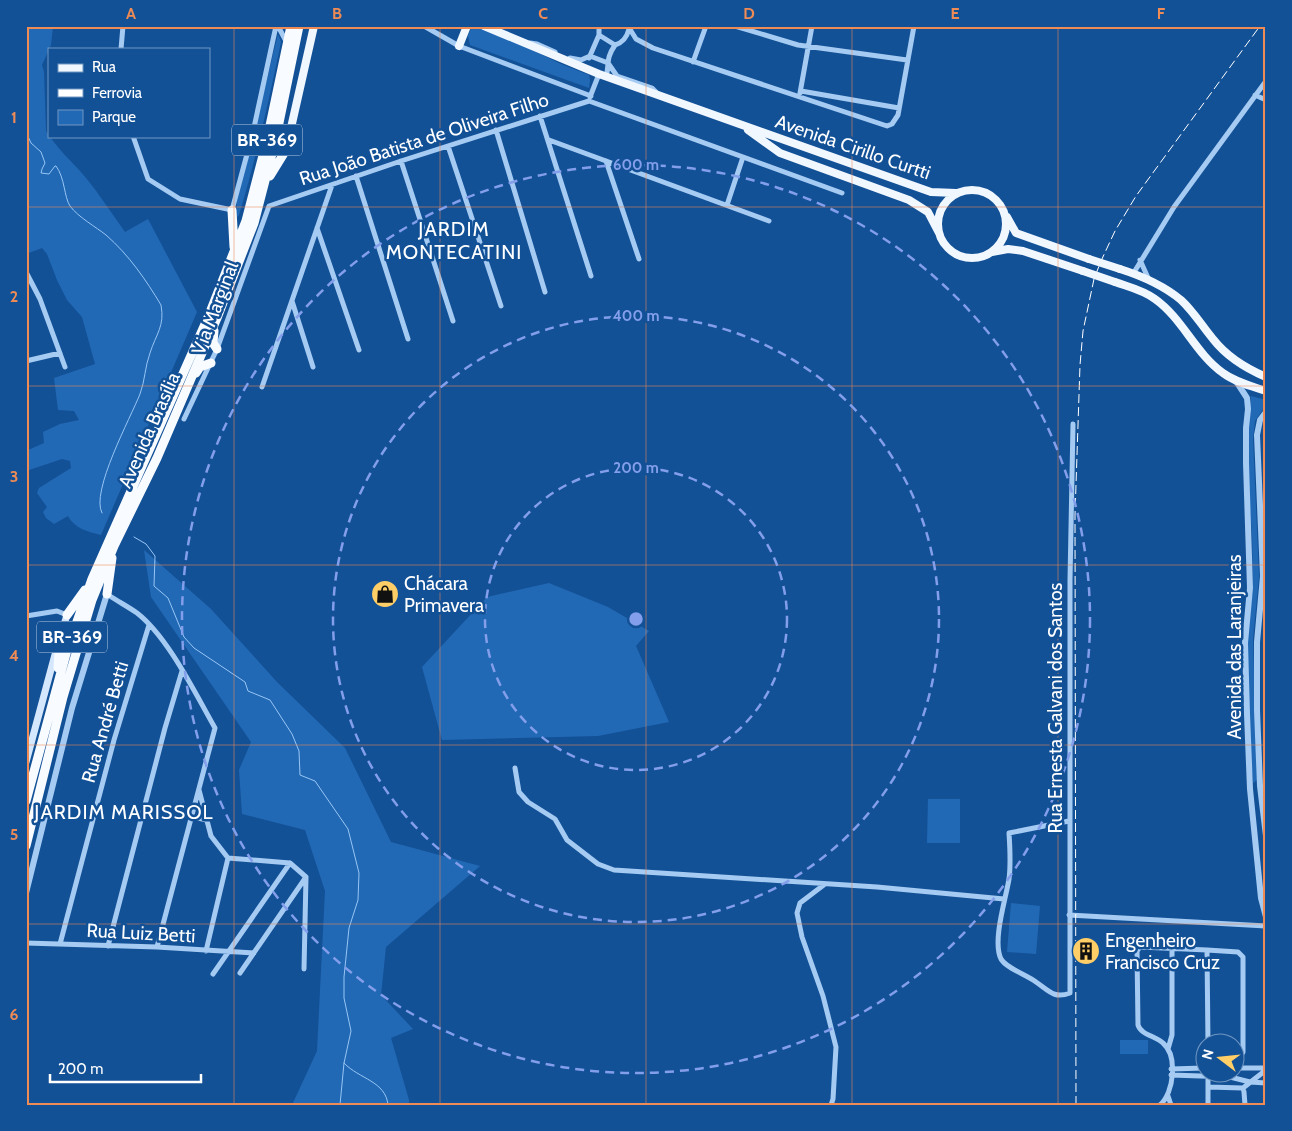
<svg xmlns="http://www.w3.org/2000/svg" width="1292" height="1131" font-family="Cabin,sans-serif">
  <rect width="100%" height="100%" fill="#135197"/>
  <!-- green -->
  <path fill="#2269b5" d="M26,26H53L51,45L42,65L44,72L46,131C58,150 71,160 86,178C100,195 112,214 125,232L148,219L197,312L101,535C88,532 74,528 68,516L54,524L46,518L43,512L47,507L37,493L39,488L71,468L70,461L62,459L26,471V451L44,443L43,432L60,424L79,420L74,411L58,410L54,378L95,364L82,317L67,300L57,280L47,254L42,248L26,254Z
    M472,26H483L561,64L589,75L590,80L589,88L470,45L468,36Z
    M278,34L281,42C269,100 256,158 239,215L236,218L237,201Z
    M1251,396L1266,400V405L1255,421L1253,439L1259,577L1253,639L1257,780L1253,783L1250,747L1246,644L1253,588L1252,533L1248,483V424Z
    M144,550L211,609L277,682L345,748L391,842L480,866L386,947L381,995L413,1029L391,1038L409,1100V1105H292L317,1051L325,891L305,830L242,814L239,770L251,742L151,597Z
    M549,583L608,607L649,631L636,646L669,722L598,736L442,740L422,667L487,597Z
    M928,799H960V843H927Z
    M1011,903L1040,906L1036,954L1007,952Z
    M1120,1040H1148V1054H1120Z"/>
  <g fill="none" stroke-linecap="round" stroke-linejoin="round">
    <!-- stream -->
    <path stroke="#97c6f6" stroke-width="1" d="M26,132L31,143L41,152L45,163L42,169L41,173L49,174L55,166H56C65,178 64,197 70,206C78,217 96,227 106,235C129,255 146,280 161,305C165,326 156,334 150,353C145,366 145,381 140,394C131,417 90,492 102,513
      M134,537L146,544L155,556L154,586L168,598L184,637L194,648L245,682L248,691L270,700L292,734L299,751L300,775L315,781L348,829L359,873L358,900L349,928L344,977V998L351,1031L344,1063C359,1079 386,1081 388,1105
      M340,1105L344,1063"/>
    <!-- minor -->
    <path stroke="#a5cbf3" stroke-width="5" d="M278,26L287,43
      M424,26L459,46L591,96
      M628,26L636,39L653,48L887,126L892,124L898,115L914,26
      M735,26L798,45L907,60
      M599,35L615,45
      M530,43L537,44L555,52
      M121,49L123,26
      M570,58L581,60L590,56L608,63L617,76L652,88L659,95
      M589,58L599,35V26
      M693,62L706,26
      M606,77C610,62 605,60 615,45C622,43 627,37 629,29
      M801,91L899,108
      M800,93L812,26
      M1255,95L1266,100
      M590,97L599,74
      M589,101L842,193
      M540,116L591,276
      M496,130L545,292
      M133,136L148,179L180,199L232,210L253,132L276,26
      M549,140L769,221
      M448,146L501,306
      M401,161L453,321
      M606,161L639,259
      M356,176L408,339
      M727,205L743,157
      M317,228L359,350
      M1140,260L1149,280
      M26,272L40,299L65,367
      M1133,274L1174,207L1266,81
      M292,301L313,367
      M26,361L60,353
      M262,387L332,185
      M184,419L217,349L269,206L401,161L589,101
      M107,594C117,601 127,606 137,613C168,637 195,693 215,728L157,947
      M26,616L57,611L67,615
      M515,768L519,792L528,802L555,819L567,840L598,864L614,870L877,887L1004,899
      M199,790L211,836L228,858L290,863L306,877L304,969
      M191,816L206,820
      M1069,821L1009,833C1010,848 1011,864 1009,879C1006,898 992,941 1001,959C1006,968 1027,975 1036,982C1049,991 1054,999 1070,993V580L1073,424
      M825,884L800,903L797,913L802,937L823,996L836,1047L833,1099L831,1105
      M1069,915L1266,926
      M26,943L157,947L254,953
      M60,944L114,740L149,625
      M108,946L165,728L182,671
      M1207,950L1238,952L1243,957V1052L1239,1058H1234
      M206,951L228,858
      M240,973L306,877
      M213,974L290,863
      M1168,1049L1172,1035V948
      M1234,1068H1266
      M1171,1069L1204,1068
      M1171,1075L1230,1077L1250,1082L1266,1083
      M1208,1087L1243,1088L1244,1092L1245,1105
      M1243,1088L1266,1070
      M1168,1096L1171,1105
      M1160,1105C1174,1093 1178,1056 1163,1043C1156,1036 1141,1035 1138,1025L1137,951L1140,947L1207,950L1208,1044
      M1208,1105V1075"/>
    <!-- tertiary -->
    <path stroke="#a5cbf3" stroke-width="6" d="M1236,381L1247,398L1248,409L1246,428V463L1250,588L1245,643L1247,714L1250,789L1261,898L1266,917
      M1266,412L1260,420L1257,435L1263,576L1257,642V710L1260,786L1266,836
      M26,893L72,708L107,594"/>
    <!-- secondary -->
    <path stroke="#d4e7fd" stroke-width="7" d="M59,641L67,615
      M26,762L56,651"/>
    <!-- primary -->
    <path stroke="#f0f7ff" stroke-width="8" d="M484,26L599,74L931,192L956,193
      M459,46L467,26
      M748,130L780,153L909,200L928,212L939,233
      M286,150L314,26
      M938 224a34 34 0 1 1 68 0a34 34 0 1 1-68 0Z
      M1007,217L1016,233L1089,259
      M992,252L1008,249L1023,251L1083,271
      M1120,269C1142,276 1163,285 1181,300C1194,312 1202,326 1213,339C1227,357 1245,368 1266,377
      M1115,282C1129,287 1143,290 1155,299C1183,319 1195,353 1223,373C1235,382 1251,386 1266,391"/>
    <!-- trunk -->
    <path stroke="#f8fbff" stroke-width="9" d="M270,176L286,150
      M232,210L234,247
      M214,331L213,343L217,349
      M196,373L200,367L211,363
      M107,594L112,558
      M67,615L85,590
      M58,668L60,636
      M26,801L67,650L92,579L209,315L246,221L267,140L291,26
      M26,846L63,697L92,600L114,546L157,458L217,318L254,223L275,142L299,26"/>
    <!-- rail -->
    <path stroke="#fff" stroke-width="1" stroke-dasharray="9 4" stroke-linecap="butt" d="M1076,1105L1075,515L1080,365L1083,331L1094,279L1101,261L1115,231L1136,196L1260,26"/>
    <!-- primary-bridge -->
    <path stroke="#f0f7ff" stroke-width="8" d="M1089,259L1120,269
      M1083,271L1115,282"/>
  </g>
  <!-- grid -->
  <path fill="none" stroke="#ef8b55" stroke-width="1" stroke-opacity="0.55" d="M234,26V1105M440,26V1105M646,26V1105M852,26V1105M1058,26V1105M26,207H1266M26,386H1266M26,565H1266M26,745H1266M26,924H1266"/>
  <!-- distance rings -->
  <g fill="none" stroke="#839eea" stroke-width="2.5" stroke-dasharray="9 6">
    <circle cx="636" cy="619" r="151"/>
    <circle cx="636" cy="619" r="303"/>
    <circle cx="636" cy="619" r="454"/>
  </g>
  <!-- icons -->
  <defs>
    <g id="shop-disc" transform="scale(1.4375)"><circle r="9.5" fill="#ffce66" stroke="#135197"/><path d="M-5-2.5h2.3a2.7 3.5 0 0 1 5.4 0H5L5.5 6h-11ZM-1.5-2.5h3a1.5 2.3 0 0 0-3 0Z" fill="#111"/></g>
    <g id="building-disc" transform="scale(1.4375)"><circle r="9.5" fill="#ffce66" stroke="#135197"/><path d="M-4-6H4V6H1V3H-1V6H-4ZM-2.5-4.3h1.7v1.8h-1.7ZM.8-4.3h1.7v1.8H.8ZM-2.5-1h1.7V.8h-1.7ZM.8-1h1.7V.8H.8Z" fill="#111"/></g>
  </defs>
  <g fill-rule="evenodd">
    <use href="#shop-disc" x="385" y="594"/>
    <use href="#building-disc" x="1086" y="951"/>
  </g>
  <g text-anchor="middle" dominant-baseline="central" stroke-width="5" stroke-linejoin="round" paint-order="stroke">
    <!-- shield labels -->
    <g fill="#135197" stroke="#b8cbe0" stroke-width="1">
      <rect x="232" y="124.5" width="70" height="31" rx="4"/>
      <rect x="37" y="621.5" width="70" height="31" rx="4"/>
    </g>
    <g font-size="18" font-weight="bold" fill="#fff">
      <text x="267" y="140">BR-369</text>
      <text x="72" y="637">BR-369</text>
    </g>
    <!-- street labels -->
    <g font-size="19" fill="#fff" stroke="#135197">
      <text transform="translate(424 139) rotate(-18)">Rua João Batista de Oliveira Filho</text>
      <text transform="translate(853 147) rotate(19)">Avenida Cirillo Curtti</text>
      <text transform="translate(215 308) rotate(-69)">Via Marginal</text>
      <text transform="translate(149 430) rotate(-66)">Avenida Brasília</text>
      <text transform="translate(1234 647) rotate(-90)">Avenida das Laranjeiras</text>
      <text transform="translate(1055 708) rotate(-90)">Rua Ernesta Galvani dos Santos</text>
      <text transform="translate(105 722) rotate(-74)">Rua André Betti</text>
      <text transform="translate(141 933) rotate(3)">Rua Luiz Betti</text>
    </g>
    <!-- poi labels -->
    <g font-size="19" fill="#fff" stroke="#135197" text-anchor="start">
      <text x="404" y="583">Chácara<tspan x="404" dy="22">Primavera</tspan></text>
      <text x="1105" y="940">Engenheiro<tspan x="1105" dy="22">Francisco Cruz</tspan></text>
    </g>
    <!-- neighbourhood labels -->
    <g font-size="20" letter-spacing="1" fill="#fff" stroke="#135197">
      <text x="454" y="229">JARDIM<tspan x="454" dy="23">MONTECATINI</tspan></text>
      <text x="124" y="812">JARDIM MARISSOL</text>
    </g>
  </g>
  <circle cx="636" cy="619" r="8" fill="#839eea" stroke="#135197" stroke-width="2.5"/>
  <g font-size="15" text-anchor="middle" font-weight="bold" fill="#839eea" stroke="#135197" stroke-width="5" stroke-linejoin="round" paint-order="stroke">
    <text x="636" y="170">600 m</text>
    <text x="636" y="321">400 m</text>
    <text x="636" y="473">200 m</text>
  </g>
  <!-- border -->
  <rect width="1292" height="1131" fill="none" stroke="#135197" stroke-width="55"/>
  <!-- legend -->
  <rect x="48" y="48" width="162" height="90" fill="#135197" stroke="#7197c1"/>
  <rect x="58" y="64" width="25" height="8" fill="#f0f7ff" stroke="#7197c1"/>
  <text x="92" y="72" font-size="15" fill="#ffffff">Rua</text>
  <rect x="58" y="89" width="25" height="8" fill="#ffffff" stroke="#7197c1"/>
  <text x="92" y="98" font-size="15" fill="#ffffff">Ferrovia</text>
  <rect x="58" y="110" width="25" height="15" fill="#2269b5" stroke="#7197c1"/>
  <text x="92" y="122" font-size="15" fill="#ffffff">Parque</text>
  <!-- north arrow -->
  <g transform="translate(1220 1058) rotate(286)"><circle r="24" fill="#135197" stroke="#7197c1"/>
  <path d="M0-4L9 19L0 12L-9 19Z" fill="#ffce66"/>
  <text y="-8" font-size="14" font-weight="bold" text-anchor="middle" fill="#ffffff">N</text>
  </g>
  <!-- scale -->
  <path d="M50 1074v8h151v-8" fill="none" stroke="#ffffff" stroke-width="2.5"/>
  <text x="58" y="1074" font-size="15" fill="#ffffff" stroke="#135197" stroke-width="4" paint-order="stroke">200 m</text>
  <rect x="28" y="28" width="1236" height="1076" fill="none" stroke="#ef8b55" stroke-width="2"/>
  <g font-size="16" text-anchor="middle" font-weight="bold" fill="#ef8b55">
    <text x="131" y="19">A</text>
    <text x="337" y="19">B</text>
    <text x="543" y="19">C</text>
    <text x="749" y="19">D</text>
    <text x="955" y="19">E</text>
    <text x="1161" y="19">F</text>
    <text x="14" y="123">1</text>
    <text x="14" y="302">2</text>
    <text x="14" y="482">3</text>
    <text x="14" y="661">4</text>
    <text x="14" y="840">5</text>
    <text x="14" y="1020">6</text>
  </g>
</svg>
